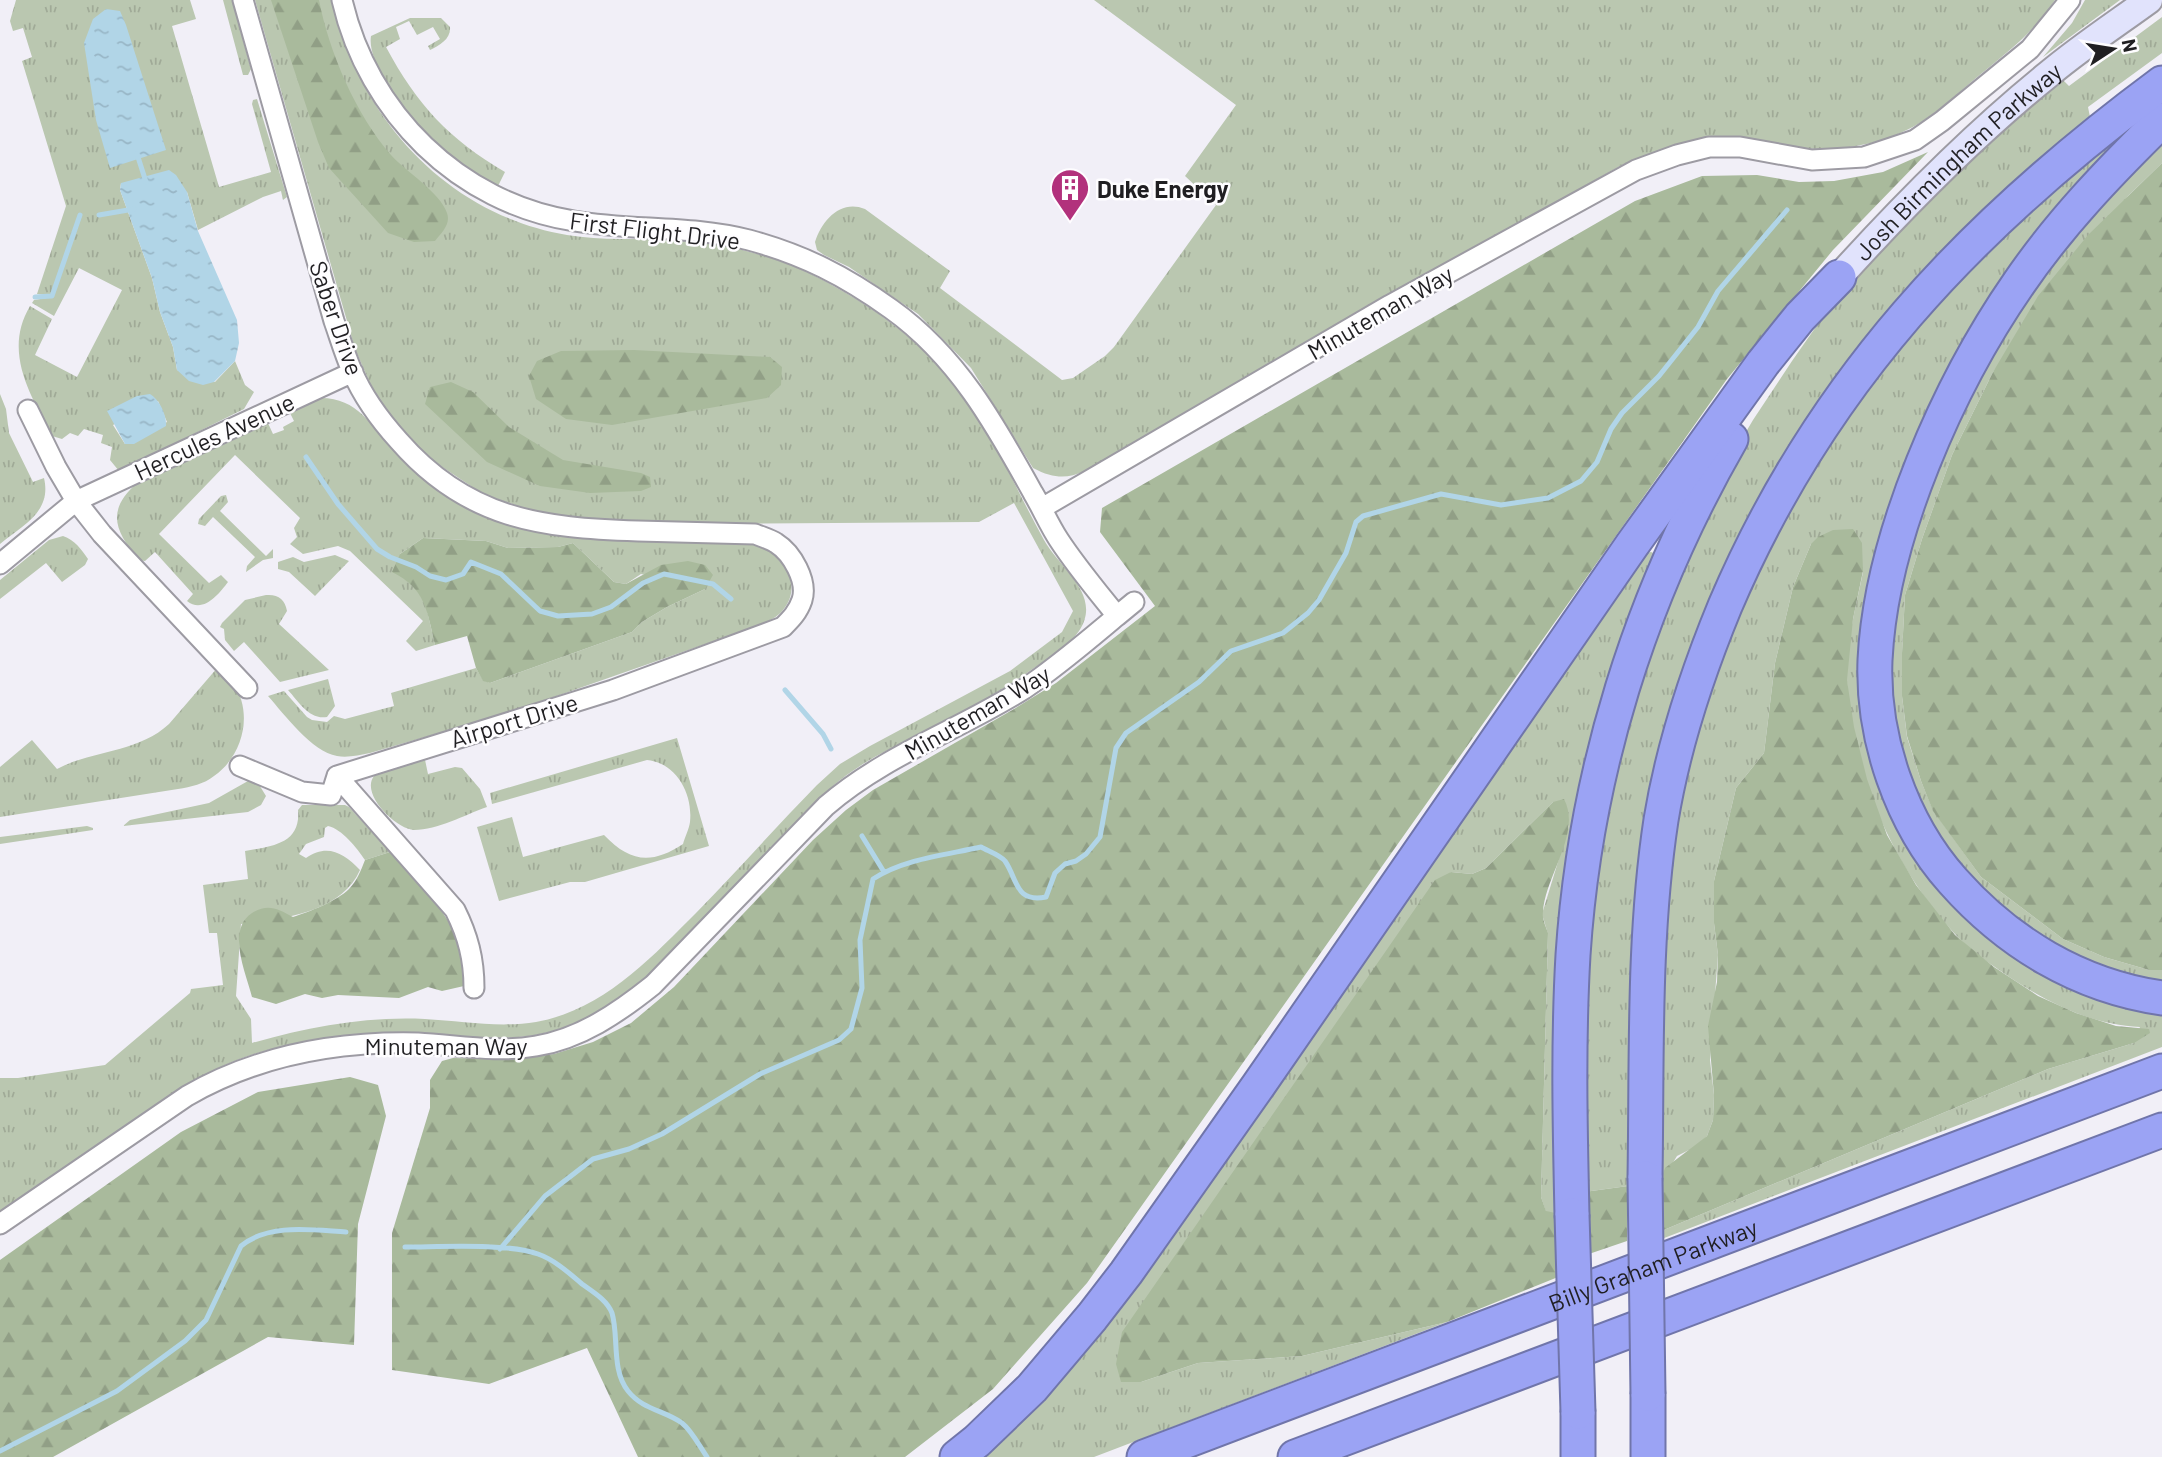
<svg xmlns="http://www.w3.org/2000/svg" width="2162" height="1457" font-family="Barlow,sans-serif">
  <defs>
    <pattern id="grass-tufts" width="24" height="20" patternUnits="userSpaceOnUse" patternTransform="scale(1.75)"><rect width="24" height="20" fill="#bac7b0"/><path d="M3 7l-1-3M5 7V3M7 7l1-3M15 17l-1-3M17 17v-4M19 17l1-3" fill="none" stroke="#a0aa97"/></pattern>
    <pattern id="forest-firs" width="22" height="20" patternUnits="userSpaceOnUse" patternTransform="scale(1.75)"><rect width="22" height="20" fill="#a9ba9c"/><path d="M5 1l3.5 6h-7zM16 11l3.5 6h-7z" fill="#919f86"/></pattern>
    <pattern id="water-ripples" width="26" height="14" patternUnits="userSpaceOnUse" patternTransform="scale(1.75)"><rect width="26" height="14" fill="#b1d5e7"/><path d="M2 4q2-2 4 0t4 0M15 11q2-2 4 0t4 0" fill="none" stroke="#98b6c6"/></pattern>
  </defs>
  <rect width="100%" height="100%" fill="#f1eff7"/>
  <!-- grass -->
  <path fill="url(#grass-tufts)" fill-rule="evenodd" d="M16,0H190L196,19L172,26L219,187L271,172L252,104L253,100L257,99L287,197L283,200L281,191L263,197L198,230L187,192L121,183L120,190L152,278L160,312L173,347L177,370L215,382L235,361L245,385L254,392L244,409L119,471L110,460L112,447L101,443L103,435L84,429L78,436L70,433L62,439L52,436C30,394 3,352 30,306L52,319L35,355L77,377L122,290L79,268L54,316L32,303L34,300L53,297L82,215L79,214L51,295L37,294L66,206L22,61L32,57L23,28L13,31L10,21ZM158,401L167,422L125,444L113,425Z
    M223,0H232L251,69L248,75H243Z
    M255,0H333C357,116 447,215 567,235C602,241 638,238 673,240C727,243 783,257 830,284C900,322 950,367 989,436C1009,470 1025,506 1044,540C1060,569 1103,595 1079,631C1068,647 1050,658 1034,668C996,695 953,717 912,738C894,747 876,755 860,766C817,793 785,836 751,872C695,930 640,1001 562,1028C508,1047 454,1032 399,1033C349,1033 295,1040 248,1056C203,1071 164,1099 126,1126C84,1155 42,1184 0,1213V1078H18L105,1065L190,993L191,989L223,985L217,933H209L203,885L248,879L245,851C272,846 301,844 298,810L302,805H345L349,807L390,852L365,860C357,848 342,829 328,826L325,828L324,837L306,844L299,854L306,858C327,843 344,853 360,870C341,913 282,919 241,924L236,996L251,1019L252,1043C308,1027 366,1016 425,1019C462,1021 499,1028 536,1022C603,1010 651,958 696,913C737,871 776,827 817,785L840,764L870,746L1010,671L1062,632L1073,611L1014,503L979,522L705,524L588,520L533,511L483,494L430,459L392,420L370,383L355,349Z
    M1094,0H2055C2035,32 2004,55 1976,78C1951,99 1928,122 1898,134C1875,144 1845,149 1820,149C1792,149 1764,140 1735,139C1693,137 1656,150 1618,167L1109,459C1079,474 1065,485 1033,468L971,368L918,314L849,267L824,255L817,250L815,242C822,220 841,199 865,209L950,271L940,288L1062,380L1073,378L1105,356L1114,347L1216,205L1185,176L1236,105Z
    M2085,0H2120L2043,57L2072,23Z
    M2162,17V53L2088,107L2090,117L2087,123L1982,210L1922,273L1892,307L1790,449L1640,875C1626,978 1628,1082 1628,1186L1584,1192L1582,1117L1591,889L1629,703L1718,479L1753,420L1792,361L1827,311L1885,243L1956,169L2062,79L2069,86Z
    M410,18H441L450,27C451,39 440,45 430,50L428,46L440,39L433,27L417,35L409,21L396,27L400,39L386,47C417,105 449,139 505,172L498,186C459,177 364,78 371,36Z
    M2162,137V163L2128,196L1993,372L1952,455L1922,539L1905,595L1902,653V696L1907,737L1921,781L1933,810L1981,877L2063,939L2104,957L2149,970H2162V988L2051,950L1952,863L1908,784L1889,698L1893,599L1933,466L2027,289Z
    M2114,138L2122,146L1997,298L1865,676L1945,887L2162,1007V1047L1659,1240V1232L2048,1069L2134,1043L2140,1027C2096,1025 2054,1006 2017,982C1996,968 1971,952 1954,933C1892,865 1853,774 1847,682C1845,647 1856,606 1863,572L1811,544L1793,587L1775,663L1764,753L1736,788L1714,881V923L1718,955L1710,1060L1714,1095L1713,1120L1707,1136L1697,1146L1677,1156L1658,1187L1655,1047L1675,815L1694,745L1719,664L1745,597L1776,528L1859,392L1956,275Z
    M0,394L6,409L9,433L33,482L44,478C52,512 23,525 0,544Z
    M319,398C357,397 371,425 393,450C408,466 423,481 441,492C532,552 648,539 752,541C778,550 806,582 783,610C776,619 764,623 754,627L514,711L370,753C359,755 348,758 337,756C312,752 284,714 268,696L284,691L307,717L312,720L327,722L334,716L345,719L394,706L391,693L476,668L483,680L490,683L632,632L642,622L667,607L705,589L641,574L626,584L614,582L573,543L558,547L508,548L486,541L423,538L400,554L404,578L418,591L426,606L435,645L416,651L406,641L423,621L350,551L338,546L303,554L290,544L297,537L294,528L300,518L235,455L159,534L209,583L221,575L228,582C219,594 203,614 187,601L193,594L155,552L145,561L139,560C114,530 106,510 138,482L267,421L273,434L284,430L283,427L294,421L289,411Z
    M226,495L228,502L220,511L266,556L273,549V558L263,560L246,572L247,566L255,557L213,517L205,526L198,524L199,519L221,496Z
    M63,536C75,540 81,549 88,559L85,565L62,582L46,563L0,599V580L49,540Z
    M1651,552L1656,554L1606,707L1561,1214L1546,1212L1541,1197L1548,934L1542,914L1569,826L1553,802L1486,868L1472,874L1451,872L1141,1382L1198,1363L1302,1356L1447,1322L1094,1457H973L1646,553Z
    M335,555L349,561L315,596L289,572L278,569V562L293,557L304,562Z
    M266,595C278,594 285,599 287,611L279,624L329,670L280,682L244,642L234,651L225,640L224,629L220,627L222,623L245,600Z
    M218,667C223,673 229,678 233,683C254,713 243,756 214,776C204,784 191,787 178,789L0,817V767L32,740L57,769C92,750 138,753 169,724Z
    M328,679L335,706L327,717C309,720 299,702 288,690Z
    M677,738L709,846L585,882H570L499,901L477,827L512,817L523,857L604,835C630,862 651,865 683,844C685,837 689,829 690,822C693,793 676,763 647,760L492,804L490,793Z
    M424,755L428,774L455,767L462,768L480,789L487,807C464,815 438,830 414,830C396,829 360,794 374,776C381,767 412,760 424,755Z
    M248,781L258,783L266,796L261,805L248,812L123,826L130,820L209,803Z
    M87,826L93,828V830L0,844V837Z"/>
  <!-- forest -->
  <path fill="url(#forest-firs)" d="M271,0H319C329,52 356,115 391,155C406,172 440,192 447,213C451,224 442,232 435,241L414,242L388,233L329,168L318,142Z
    M1928,152L1833,250L1727,379L1087,1283L993,1389L905,1457H638L587,1348L489,1384L392,1370V1233L430,1108V1080L442,1061L453,1058L511,1059L554,1054L593,1042L631,1023L674,987L813,840L846,810L873,790L1014,709L1056,683L1155,606L1100,532L1102,508L1635,201L1702,176L1757,175L1799,182L1834,181L1883,172Z
    M2162,163V970H2149L2104,957L2063,939L1981,877L1933,811L1921,781L1907,736L1902,696V653L1905,595L1922,539L1952,455L1993,372L2038,296L2088,235Z
    M634,350L770,357L782,367L781,385L767,398L612,425L566,419L536,399L529,376L537,361L561,351Z
    M451,382L473,392L509,427L563,460L641,473L650,477L651,487L641,491L590,493L540,486L487,462L425,404L430,387Z
    M1853,529L1862,543L1863,571L1853,619L1847,680L1854,727L1867,779L1887,835L1916,885L1955,935L1994,967L2038,996L2076,1013L2116,1026L2149,1029L2150,1033L2134,1043L2048,1069L1659,1232L1658,1187L1665,1168L1707,1136L1713,1120L1714,1095L1708,1026L1717,982L1718,955L1714,923V881L1736,788L1764,753L1775,663L1793,587L1811,544L1818,537L1833,530Z
    M423,538L486,541L508,548L558,547L573,543L614,582L626,584L661,565L688,561L705,565L713,575L705,589L667,607L642,622L632,632L490,683L483,681L476,668L467,636L435,645C427,611 426,589 392,572L400,554Z
    M1564,799C1582,833 1545,876 1543,912C1542,919 1546,927 1548,933L1541,1197L1546,1211L1561,1214L1563,1275L1447,1322L1302,1356L1198,1363L1141,1382H1121L1116,1364L1122,1332L1435,880L1451,872L1472,874L1486,868L1553,802Z
    M390,852C421,886 474,934 464,986L442,991L428,987L399,998L338,995L322,998L305,994L276,1004L252,997C246,973 226,930 252,913C268,903 278,909 293,917C309,912 337,901 349,889C357,881 361,870 365,860Z
    M350,1077L378,1085L386,1116L358,1224L354,1345L268,1337L53,1457H0V1260L181,1132L258,1092Z
    M1628,1186L1627,1241L1586,1255L1584,1192Z"/>
  <!-- water -->
  <path fill="url(#water-ripples)" d="M106,9L120,11L126,25L166,150L110,168L96,120L84,43L93,19Z
    M169,170L176,175L187,192L198,231L237,320L239,343L235,361L214,382L203,385L189,381L177,370L173,347L160,312L152,278L120,190L121,183Z
    M150,394C159,399 167,415 166,426L134,444H125L107,411L137,396Z"/>
  <g fill="none" stroke-linecap="round" stroke-linejoin="round">
    <!-- stream -->
    <path stroke="#b1d5e7" stroke-width="5" d="M137,154L146,182
      M99,215L134,209
      M35,297L52,296L80,215
      M306,457L338,504L377,549L390,557L416,567L430,576L446,580L463,574L471,562L501,574L540,611L558,616L592,614L611,607L643,583L664,574L713,584L731,599
      M785,690L823,734L831,749
      M862,836L884,872
      M405,1247C440,1247 508,1243 538,1254C555,1260 569,1273 582,1284C593,1292 607,1300 612,1313C619,1336 611,1370 628,1391C643,1410 664,1410 682,1423C692,1431 700,1447 707,1457
      M500,1249L545,1196L593,1159L629,1149L662,1134L760,1074L839,1040L851,1029L862,988L860,940L873,879C904,859 945,855 981,847C988,851 1000,855 1005,861C1018,880 1015,903 1046,897L1055,873L1065,864L1076,861L1086,854L1100,837L1116,748L1126,733L1199,682L1231,651L1283,633L1308,613L1319,600L1346,553L1356,522L1363,516L1441,494L1501,505L1548,498L1581,481L1597,462L1611,429L1622,413L1659,376L1698,327L1718,291L1787,210
      M0,1451L117,1391L185,1341L206,1320L241,1246C269,1223 312,1230 346,1232"/>
    <!-- street casing -->
    <g stroke="#9d9ba3" stroke-width="23">
      <path id="street" d="M28,410L56,467L76,501L102,534L247,688
        M1042,508L1390,305L1636,170L1677,155L1709,147H1740L1812,160L1864,157L1915,140L1942,121L2030,49L2070,0
        M0,564L76,501L353,372
        M1117,616L1134,602
        M240,766L302,792L331,795L337,776L613,690L783,627C791,619 798,612 802,600C808,581 792,553 776,543C770,539 762,537 755,534C716,533 677,532 638,531C541,528 467,519 399,441C380,420 363,397 352,371C345,355 340,338 334,321L243,0
        M337,776L455,910C468,936 474,959 474,988
        M0,1224L187,1096C258,1055 337,1041 418,1043C457,1045 497,1053 536,1046C580,1039 618,1013 653,985L826,806C885,755 959,730 1024,689C1057,667 1087,641 1117,616C1097,591 1076,566 1059,540C1049,525 1042,508 1033,493C995,424 957,356 891,309C845,276 804,255 749,240C690,225 632,231 574,221C459,203 368,113 342,0"/>
    </g>
    <!-- secondary casing -->
    <g stroke="#9d9ba3" stroke-width="30">
      <g id="secondary">
        <path id="s1" d="M1839,277C1905,204 1973,135 2050,73C2081,47 2116,24 2149,0"/>
      </g>
    </g>
    <!-- highway casing -->
    <g stroke="#7075aa" stroke-width="37">
      <g id="highway">
        <path d="M2162,120C2110,171 2060,223 2019,283C1949,384 1881,536 1875,660C1872,737 1901,823 1953,881C2008,943 2079,986 2162,998"/>
        <path d="M1645,1178C1647,1059 1643,938 1661,820C1673,747 1697,674 1725,606C1820,383 1969,226 2162,83"/>
        <path d="M1572,1215C1570,1128 1568,1042 1573,955C1585,773 1640,597 1731,439"/>
        <path d="M1648,1394V1457"/>
        <path d="M1578,1412V1457"/>
        <path d="M957,1457L977,1441L1032,1388L1092,1317L1126,1273L1258,1086L1632,545L1763,363L1800,317L1839,277"/>
        <path id="s2" d="M1144,1457L2162,1071"/>
        <path d="M1295,1457L2162,1130"/>
      </g>
    </g>
    <!-- street -->
    <use href="#street" stroke="#fff" stroke-width="19"/>
    <!-- secondary -->
    <use href="#secondary" stroke="#e1e3fc" stroke-width="26"/>
    <!-- highway -->
    <use href="#highway" stroke="#9ba3f4" stroke-width="33"/>
    <!-- highway-bridge casing -->
    <g stroke="#7075aa" stroke-width="37" stroke-linecap="butt">
      <path id="highway-bridge" d="M1645,1178L1648,1394
        M1572,1215L1578,1412"/>
    </g>
    <!-- highway-bridge -->
    <use href="#highway-bridge" stroke="#9ba3f4" stroke-width="33"/>
  </g>
  <!-- icons -->
  <defs>
    <g id="building-pin" transform="scale(2.0125)"><path d="M0 17L-7.5 6A9.5 9.5 0 1 1 7.5 6Z" fill="#b2317c" stroke="#fefdff"/><path d="M-4-6H4V6H1V3H-1V6H-4ZM-2.5-4.3h1.7v1.8h-1.7ZM.8-4.3h1.7v1.8H.8ZM-2.5-1h1.7V.8h-1.7ZM.8-1h1.7V.8H.8Z" fill="#fff"/></g>
  </defs>
  <g fill-rule="evenodd">
    <use href="#building-pin" x="1070" y="188"/>
  </g>
  <g text-anchor="middle" dominant-baseline="central" stroke-width="5" stroke-linejoin="round" paint-order="stroke">
    <!-- street labels -->
    <g font-size="24" fill="#201f22" stroke="#fefdff">
      <text stroke="none"><textPath href="#s1" startOffset="166">Josh Birmingham Parkway</textPath></text>
      <text transform="translate(655 230) rotate(7)">First Flight Drive</text>
      <text transform="translate(1380 312) rotate(-30)">Minuteman Way</text>
      <text transform="translate(337 318) rotate(71)">Saber Drive</text>
      <text transform="translate(214 436) rotate(-25)">Hercules Avenue</text>
      <text transform="translate(977 712) rotate(-30)">Minuteman Way</text>
      <text transform="translate(514 720) rotate(-17)">Airport Drive</text>
      <text x="446" y="1045">Minuteman Way</text>
      <text stroke="none"><textPath href="#s2" startOffset="544">Billy Graham Parkway</textPath></text>
    </g>
    <!-- poi labels -->
    <g font-size="24" font-weight="bold" fill="#201f22" stroke="#fefdff" text-anchor="start">
      <text x="1097" y="188">Duke Energy</text>
    </g>
  </g>
  <!-- north arrow -->
  <g transform="translate(2113 49) rotate(78)" stroke="#fefdff" stroke-width="5" paint-order="stroke">
  <path d="M0-5L12 26L0 18L-12 26Z" fill="#201f22"/>
  <text y="-10" font-size="19" font-weight="bold" text-anchor="middle" fill="#201f22">N</text>
  </g>
</svg>
